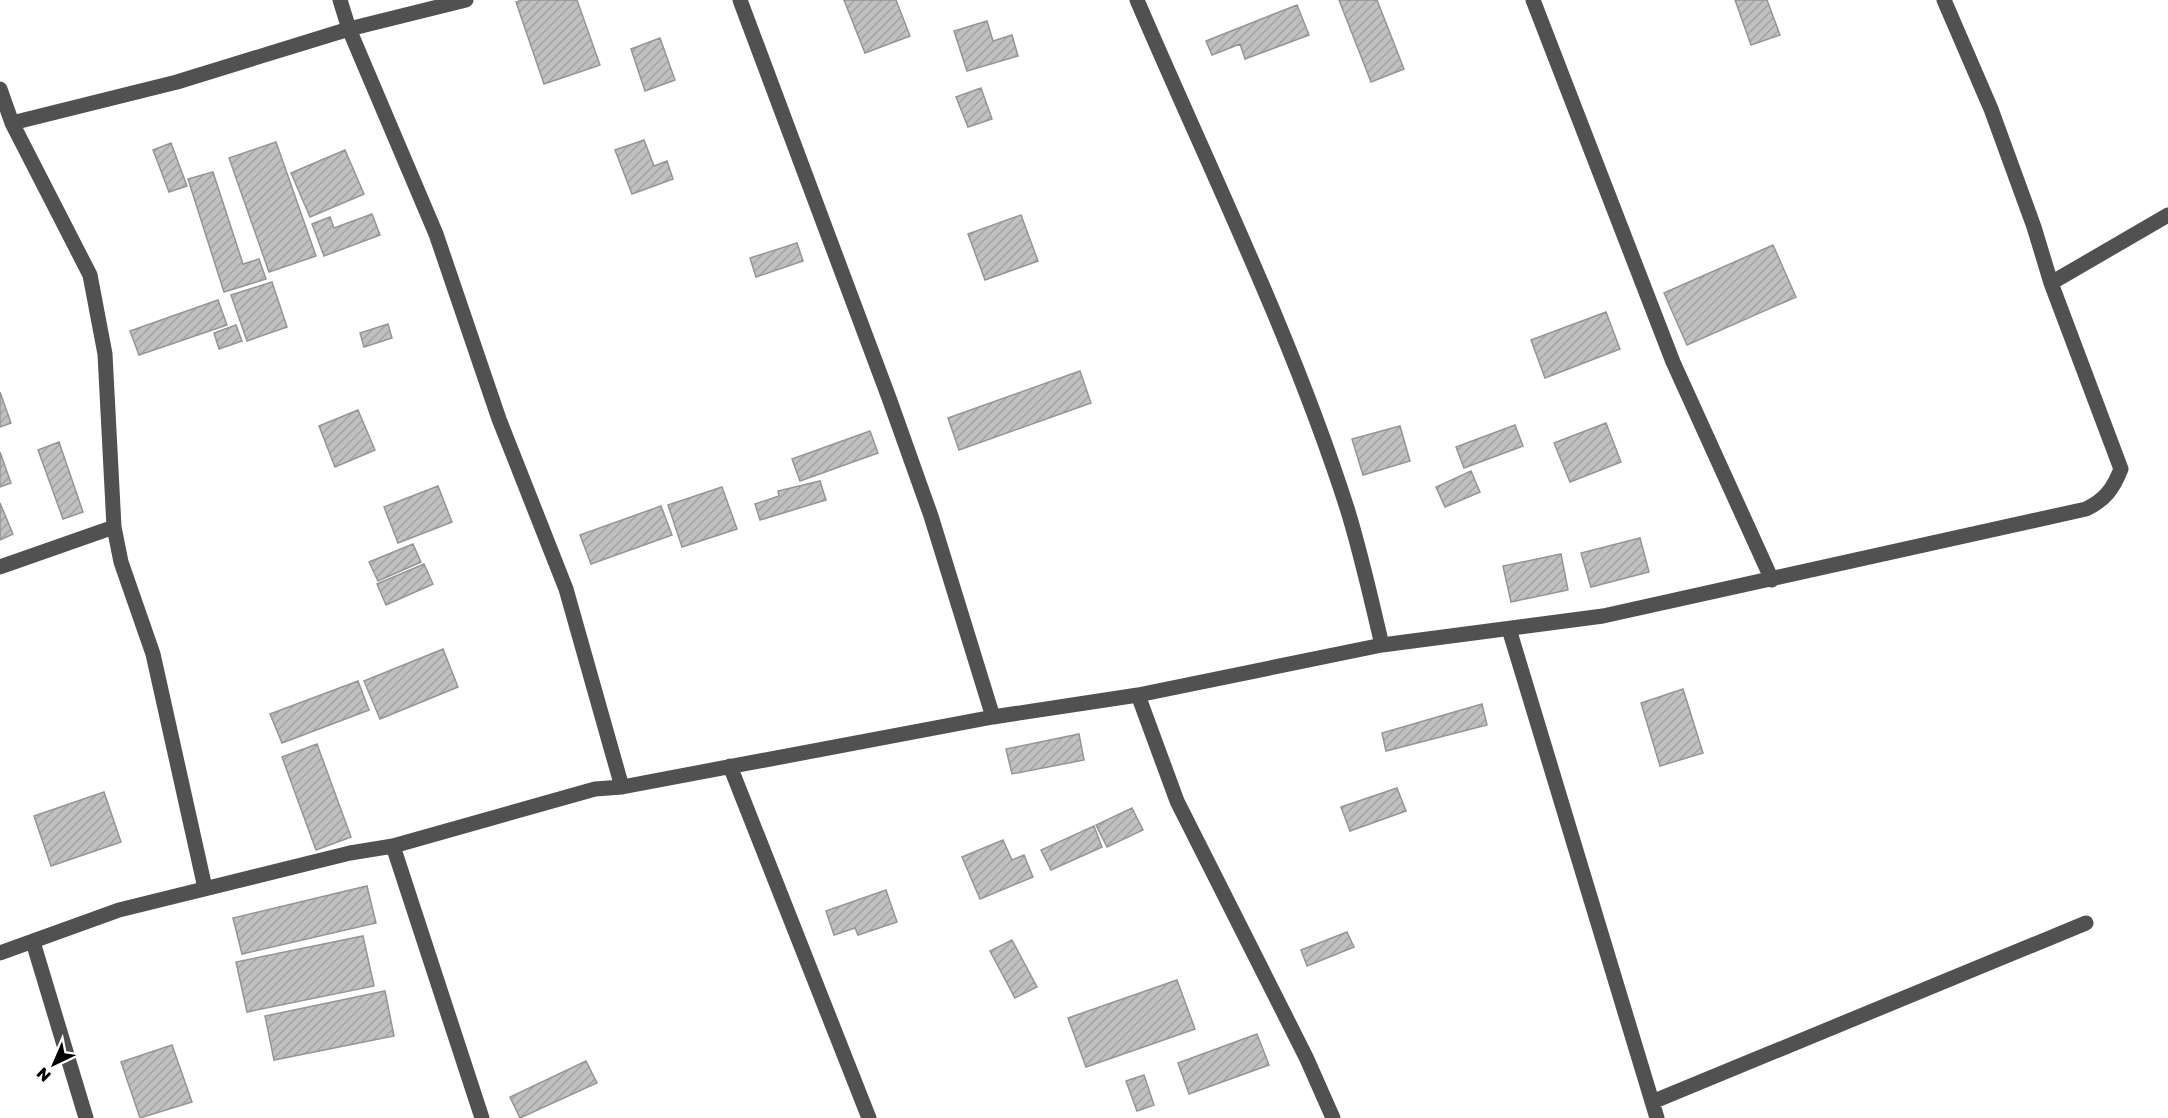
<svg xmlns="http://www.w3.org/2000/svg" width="2168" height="1118" font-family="'Golos Text',sans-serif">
  <defs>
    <pattern id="building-hatch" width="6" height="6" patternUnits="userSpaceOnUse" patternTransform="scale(1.5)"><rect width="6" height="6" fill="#c0c0c0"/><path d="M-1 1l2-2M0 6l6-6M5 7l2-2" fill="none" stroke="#a3a3a3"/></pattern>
  </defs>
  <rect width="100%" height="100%" fill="#fff"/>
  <!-- building -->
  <path fill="url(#building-hatch)" stroke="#959595" stroke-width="1.5" d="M522,0H577L600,65L544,84L516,2Z
    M844,0H896L910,36L865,53Z
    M1339,0H1377L1404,69L1371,82Z
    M1735,0H1767L1780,35L1751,45Z
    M1297,5L1309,35L1245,59L1240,44L1212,55L1206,41Z
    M987,21L993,41L1012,35L1018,56L967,71L954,31Z
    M660,38L675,80L645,91L631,49Z
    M981,88L992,119L968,127L956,97Z
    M644,140L654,166L667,161L673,179L632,194L615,150Z
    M276,142L316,256L269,272L229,158Z
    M171,143L187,186L169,192L153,150Z
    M345,150L364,194L310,217L291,173Z
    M213,172L243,264L259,259L266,279L224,292L188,179Z
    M372,214L380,235L324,256L312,224L330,217L334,228Z
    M1021,215L1038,261L985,280L968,234Z
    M797,243L803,261L756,277L750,258Z
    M1773,245L1796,297L1687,345L1664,293Z
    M272,282L287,327L247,341L231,295Z
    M218,300L227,325L139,355L130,331Z
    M1606,312L1620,349L1545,378L1531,340Z
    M388,324L392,338L364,347L360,333Z
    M236,325L242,341L219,349L214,333Z
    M1080,371L1091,403L959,450L948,418Z
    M0,392L11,423L0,427Z
    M358,410L375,450L335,467L319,426Z
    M1606,423L1621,462L1570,482L1554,443Z
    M1515,425L1523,446L1464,468L1456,447Z
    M1400,426L1410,461L1363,475L1352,439Z
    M870,431L878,453L800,481L792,459Z
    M59,442L83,512L63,519L38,450Z
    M0,452L11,483L0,487Z
    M1471,471L1480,492L1445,507L1436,487Z
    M820,481L826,500L760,520L755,504L779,496L778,491Z
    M438,486L452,522L398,543L384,507Z
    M722,487L737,529L682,547L668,505Z
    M0,503L13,534L0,540Z
    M661,506L672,535L591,564L580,535Z
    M1640,538L1649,572L1591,587L1581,553Z
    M413,544L421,562L378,581L369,562Z
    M1561,554L1568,590L1511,602L1503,566Z
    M424,564L433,584L386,605L377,584Z
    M443,649L458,687L380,719L364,681Z
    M358,681L369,710L282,743L270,714Z
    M1683,689L1703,753L1660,766L1641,703Z
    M1482,704L1487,725L1386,751L1382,733Z
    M1079,734L1084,760L1012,774L1006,749Z
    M317,744L351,837L316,850L282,757Z
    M1397,788L1406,811L1350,831L1341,807Z
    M104,792L121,842L51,866L34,816Z
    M1132,808L1143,830L1107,847L1096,825Z
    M1094,826L1102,847L1051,870L1041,850Z
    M1003,840L1012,860L1024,855L1033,877L980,899L962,857Z
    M367,886L376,923L242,954L233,918Z
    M886,890L897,922L858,935L855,928L834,935L826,911Z
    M1347,932L1354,947L1307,966L1301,950Z
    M363,936L374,986L247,1012L236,962Z
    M1012,940L1037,987L1015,998L990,951Z
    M1177,980L1195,1029L1086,1067L1068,1018Z
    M385,991L394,1036L274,1060L265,1016Z
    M1257,1034L1269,1065L1189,1094L1178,1063Z
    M172,1045L192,1102L140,1118L121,1062Z
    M586,1061L597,1083L520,1118L510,1097Z
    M1144,1075L1154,1105L1137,1111L1126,1081Z"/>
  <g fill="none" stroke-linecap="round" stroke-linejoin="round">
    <!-- minor -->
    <path stroke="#515151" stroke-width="15" d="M340,0L349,29L436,234L499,419L566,589L622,787
      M740,0L889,398L931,516L993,717
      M1137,0C1209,168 1291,334 1347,508C1361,553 1371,599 1382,645
      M1533,0L1673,362L1772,580
      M0,89L12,123L90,275L105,354L114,527L121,562L153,654L205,888
      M12,123L177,82L349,29L466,0
      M2051,283L2168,215
      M0,567L114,527
      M1509,629L1657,1118
      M1138,695L1177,801L1306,1057L1333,1118
      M730,766L869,1118
      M393,846L482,1118
      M33,942L86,1118
      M0,953L119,910L350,853L393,846L595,789L622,787L993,717L1138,695L1382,645L1603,616L2086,509C2105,500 2113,489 2121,469L2051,283L2034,227L1991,109L1944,0
      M1652,1102L2086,923"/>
  </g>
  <!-- north arrow -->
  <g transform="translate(54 1064) rotate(224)" stroke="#ffffff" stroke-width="4.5" paint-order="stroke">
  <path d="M0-4.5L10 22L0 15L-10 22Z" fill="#000000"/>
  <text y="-9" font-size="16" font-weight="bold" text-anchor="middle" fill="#000000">N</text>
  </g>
</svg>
